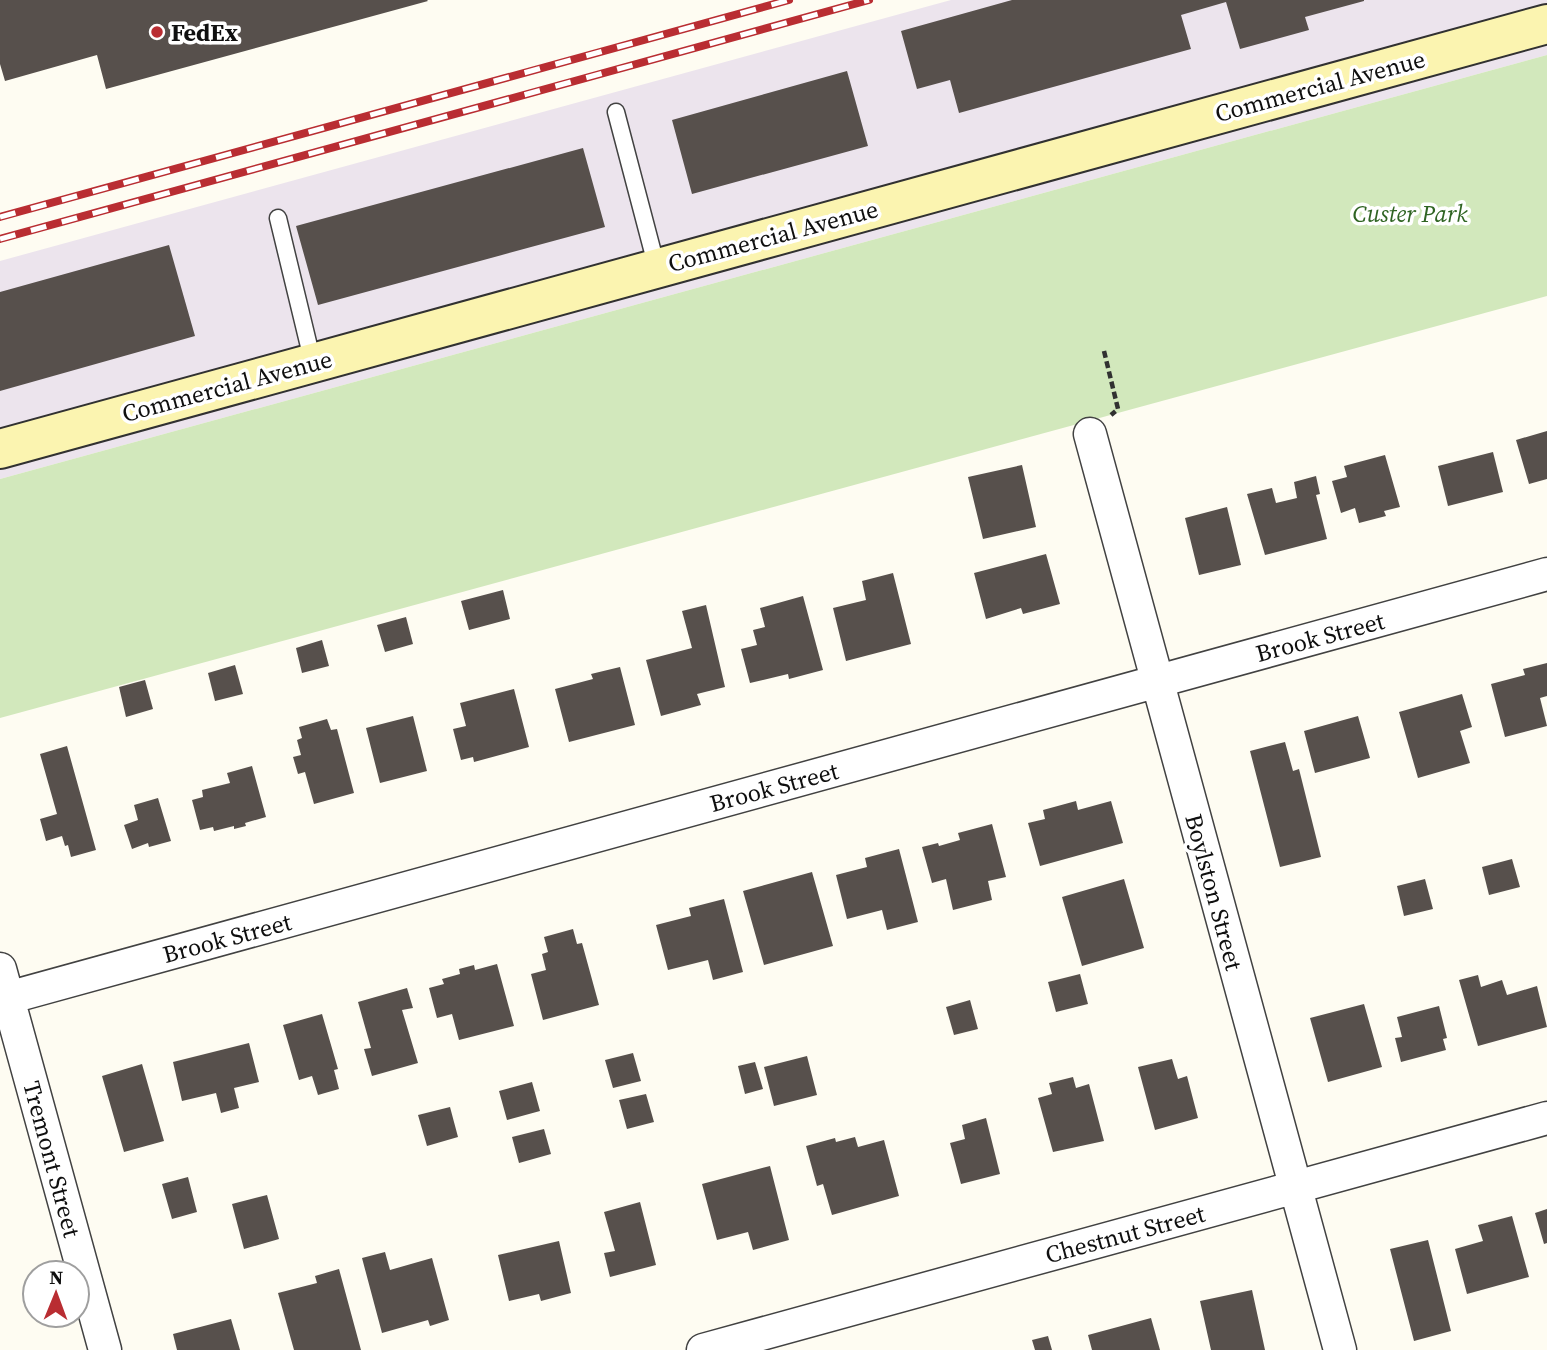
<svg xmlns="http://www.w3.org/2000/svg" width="1547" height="1350" font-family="'Source Serif 4',serif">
  <rect width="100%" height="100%" fill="#fefcf2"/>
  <!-- industrial -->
  <path fill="#ece4ed" d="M951,0H1547V55L0,479V261Z"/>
  <!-- green -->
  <path fill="#d2e8bc" d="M1547,55V296L0,718V479Z"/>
  <!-- building -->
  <path fill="#57504c" d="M0,0H427L428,1L106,89L97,55L5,81L0,64Z
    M1012,0H1364V1L1305,17L1309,30L1240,49L1226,2L1181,15L1191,49L959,113L950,80L917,89L901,31Z
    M847,71L868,146L692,194L672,120Z
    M583,148L605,227L318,305L296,226Z
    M169,245L195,336L0,391V292Z
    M1547,431V479L1529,484L1516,440Z
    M1493,452L1503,492L1448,506L1438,466Z
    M1385,455L1400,507L1384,511L1386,516L1359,523L1355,508L1341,513L1332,481L1347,477L1344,466Z
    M1022,465L1036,527L983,539L968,477Z
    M1316,476L1320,494L1316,495L1327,539L1265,555L1247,494L1272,488L1276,503L1297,498L1294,482Z
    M1227,507L1241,565L1199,575L1185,518Z
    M1046,554L1060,604L1023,614L1021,608L986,619L974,573Z
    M893,573L911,644L846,661L833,608L866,600L862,581Z
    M503,590L510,619L469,630L461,601Z
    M803,596L823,670L789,679L788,674L750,683L741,649L757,645L753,630L765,627L760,608Z
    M706,605L725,687L697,694L701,705L661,716L646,660L692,648L682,611Z
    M406,617L413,644L385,652L377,625Z
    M322,640L329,666L302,673L296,648Z
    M1547,663V696L1540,698L1547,726L1505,737L1491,684L1525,675L1523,669Z
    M235,665L243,694L215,701L208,673Z
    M620,667L635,725L569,742L555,689L593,679L591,674Z
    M145,680L153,709L126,717L119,687Z
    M514,689L529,747L474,762L473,757L461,760L453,729L466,726L460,703Z
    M1462,694L1472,727L1460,731L1470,763L1418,778L1399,712Z
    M413,716L427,771L380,783L366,728Z
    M1358,716L1370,758L1315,773L1304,731Z
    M327,719L331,730L337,729L354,793L314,804L305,772L298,774L293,757L301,755L297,740L302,738L299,727Z
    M1285,742L1293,771L1299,769L1321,857L1280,867L1250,751Z
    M67,746L96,850L71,857L68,845L65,846L62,836L46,841L40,819L57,814L40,754Z
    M252,766L266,817L245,823L246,826L234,829V826L214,831L213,827L200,830L192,800L203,797L202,790L230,783L227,773Z
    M158,798L171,841L149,847L148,843L132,849L124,825L138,820L134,805Z
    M1076,801L1078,810L1111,801L1123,843L1040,866L1028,823L1045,819L1043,810Z
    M992,824L1006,877L988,881L992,900L953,910L946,879L932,883L922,847L938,843L939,846L960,840L958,833Z
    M899,849L918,922L887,930L882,910L847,919L836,875L867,867L865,858Z
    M1512,859L1520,887L1489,895L1482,867Z
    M812,872L833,946L764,965L743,891Z
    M1124,879L1144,948L1082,966L1062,897Z
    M1425,879L1433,909L1404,916L1397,886Z
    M724,899L743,972L713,980L708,960L668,970L656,925L691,916L689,908Z
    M573,929L577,944L582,943L599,1005L543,1020L531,974L546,970L542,954L548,952L544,937Z
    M497,964L514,1026L459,1040L452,1014L437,1018L429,988L444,984L442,979L460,974L459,969L474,965L475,970Z
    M1080,974L1088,1004L1056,1012L1048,982Z
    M1478,975L1481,987L1502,980L1507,995L1537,986L1547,1027L1478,1046L1459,980Z
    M407,988L413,1008L402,1010L418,1063L372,1076L364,1049L371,1048L358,1002Z
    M970,1000L978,1029L954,1035L946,1007Z
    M1364,1004L1382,1067L1328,1082L1310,1018Z
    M1439,1006L1447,1038L1443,1039L1446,1050L1401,1062L1395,1038L1402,1037L1397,1017Z
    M322,1014L338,1069L334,1070L339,1089L318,1095L312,1076L299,1080L283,1025Z
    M249,1043L259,1082L234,1088L239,1108L221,1113L216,1093L182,1101L173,1062Z
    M633,1053L641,1081L613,1088L605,1060Z
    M807,1056L817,1095L774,1106L764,1067Z
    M1172,1059L1178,1079L1187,1076L1198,1118L1155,1130L1138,1067Z
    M755,1062L763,1089L745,1094L738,1066Z
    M142,1064L164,1141L124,1152L102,1076Z
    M1073,1077L1076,1088L1089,1084L1104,1141L1053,1152L1038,1098L1052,1094L1049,1083Z
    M532,1082L540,1111L507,1120L499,1091Z
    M646,1094L654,1122L627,1129L619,1100Z
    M450,1107L458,1137L427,1146L418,1115Z
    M986,1118L1000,1174L961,1184L950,1143L965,1139L962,1125Z
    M544,1129L551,1154L519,1163L512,1137Z
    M855,1137L858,1147L884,1140L899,1196L832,1215L823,1184L817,1186L806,1146L835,1138L836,1142Z
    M770,1166L789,1240L753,1250L748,1232L717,1240L702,1184Z
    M188,1177L197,1212L172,1219L162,1184Z
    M267,1195L279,1239L244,1249L232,1204Z
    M640,1202L656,1265L610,1277L604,1253L615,1251L604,1212Z
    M1547,1209V1243L1544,1244L1535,1213Z
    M1512,1216L1529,1277L1467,1294L1455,1249L1483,1241L1478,1225Z
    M1428,1240L1451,1331L1414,1341L1390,1249Z
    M559,1241L571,1293L541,1301L539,1294L509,1301L498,1255Z
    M385,1252L390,1270L432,1258L449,1320L430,1326L428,1320L382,1333L362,1258Z
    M339,1269L361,1350H294L278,1293L317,1283L315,1276Z
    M1252,1290L1265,1350H1211L1200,1301Z
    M1151,1318L1160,1350H1092L1088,1335Z
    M231,1319L240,1350H177L173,1334Z
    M1048,1336L1052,1350H1035L1032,1340Z"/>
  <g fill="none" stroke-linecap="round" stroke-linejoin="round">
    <!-- lane casing -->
    <g stroke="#424242" stroke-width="19">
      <path id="lane" d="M616,112L657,268
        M278,218L313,363"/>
    </g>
    <!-- street casing -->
    <g stroke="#424242" stroke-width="35">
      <path id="street" d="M1090,434L1340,1350
        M0,969L105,1350
        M0,1000L1547,574
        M703,1350L1547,1118"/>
    </g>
    <!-- secondary casing -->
    <g stroke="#313131" stroke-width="42">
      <path id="secondary" d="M0,449L1547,24"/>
    </g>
    <!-- path -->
    <path stroke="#313131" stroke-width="4.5" stroke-dasharray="7 3.5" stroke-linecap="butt" d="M1104,351L1118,409L1111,415"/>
    <!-- lane -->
    <use href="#lane" stroke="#fff" stroke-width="16"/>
    <!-- street -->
    <use href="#street" stroke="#fff" stroke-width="32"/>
    <!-- secondary -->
    <use href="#secondary" stroke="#fbf4b0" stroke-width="38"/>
    <!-- rail casing -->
    <g stroke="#b92d32" stroke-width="8">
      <path id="rail" d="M0,217L789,0
        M0,239L869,0"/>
    </g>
    <!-- rail -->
    <use href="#rail" stroke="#fff" stroke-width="5" stroke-dasharray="16" stroke-linecap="butt"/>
  </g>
  <!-- markers -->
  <circle fill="#b92d32" stroke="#fff" stroke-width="2.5" cx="157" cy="32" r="7"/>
  <g text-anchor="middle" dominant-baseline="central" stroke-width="7" stroke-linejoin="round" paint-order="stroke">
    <!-- poi labels -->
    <g font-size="24" font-weight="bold" fill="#0f0f0f" stroke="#fff" text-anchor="start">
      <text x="171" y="32">FedEx</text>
    </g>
    <!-- street labels -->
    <g font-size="24" fill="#0f0f0f" stroke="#fff">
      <text transform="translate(1320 86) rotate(-15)">Commercial Avenue</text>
      <text transform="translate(773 236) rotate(-15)">Commercial Avenue</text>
      <text transform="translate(227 386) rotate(-15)">Commercial Avenue</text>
      <text transform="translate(1320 637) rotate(-15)">Brook Street</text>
      <text transform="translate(774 787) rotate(-15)">Brook Street</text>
      <text transform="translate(1214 892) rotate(75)">Boylston Street</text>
      <text transform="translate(227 938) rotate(-15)">Brook Street</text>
      <text transform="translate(52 1159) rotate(75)">Tremont Street</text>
      <text transform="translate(1125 1234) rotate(-15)">Chestnut Street</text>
    </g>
    <!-- park labels -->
    <g font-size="24" font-style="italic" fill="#2f6422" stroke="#fff">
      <text x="1410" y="213">Custer Park</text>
    </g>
  </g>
  <!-- north arrow -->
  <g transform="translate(56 1294) rotate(1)"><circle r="33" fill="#ffffff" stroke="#9f9f9f" stroke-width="2"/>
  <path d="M0-5L12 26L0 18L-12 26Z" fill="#b92d32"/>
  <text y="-10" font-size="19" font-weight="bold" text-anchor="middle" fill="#0f0f0f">N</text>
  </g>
</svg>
